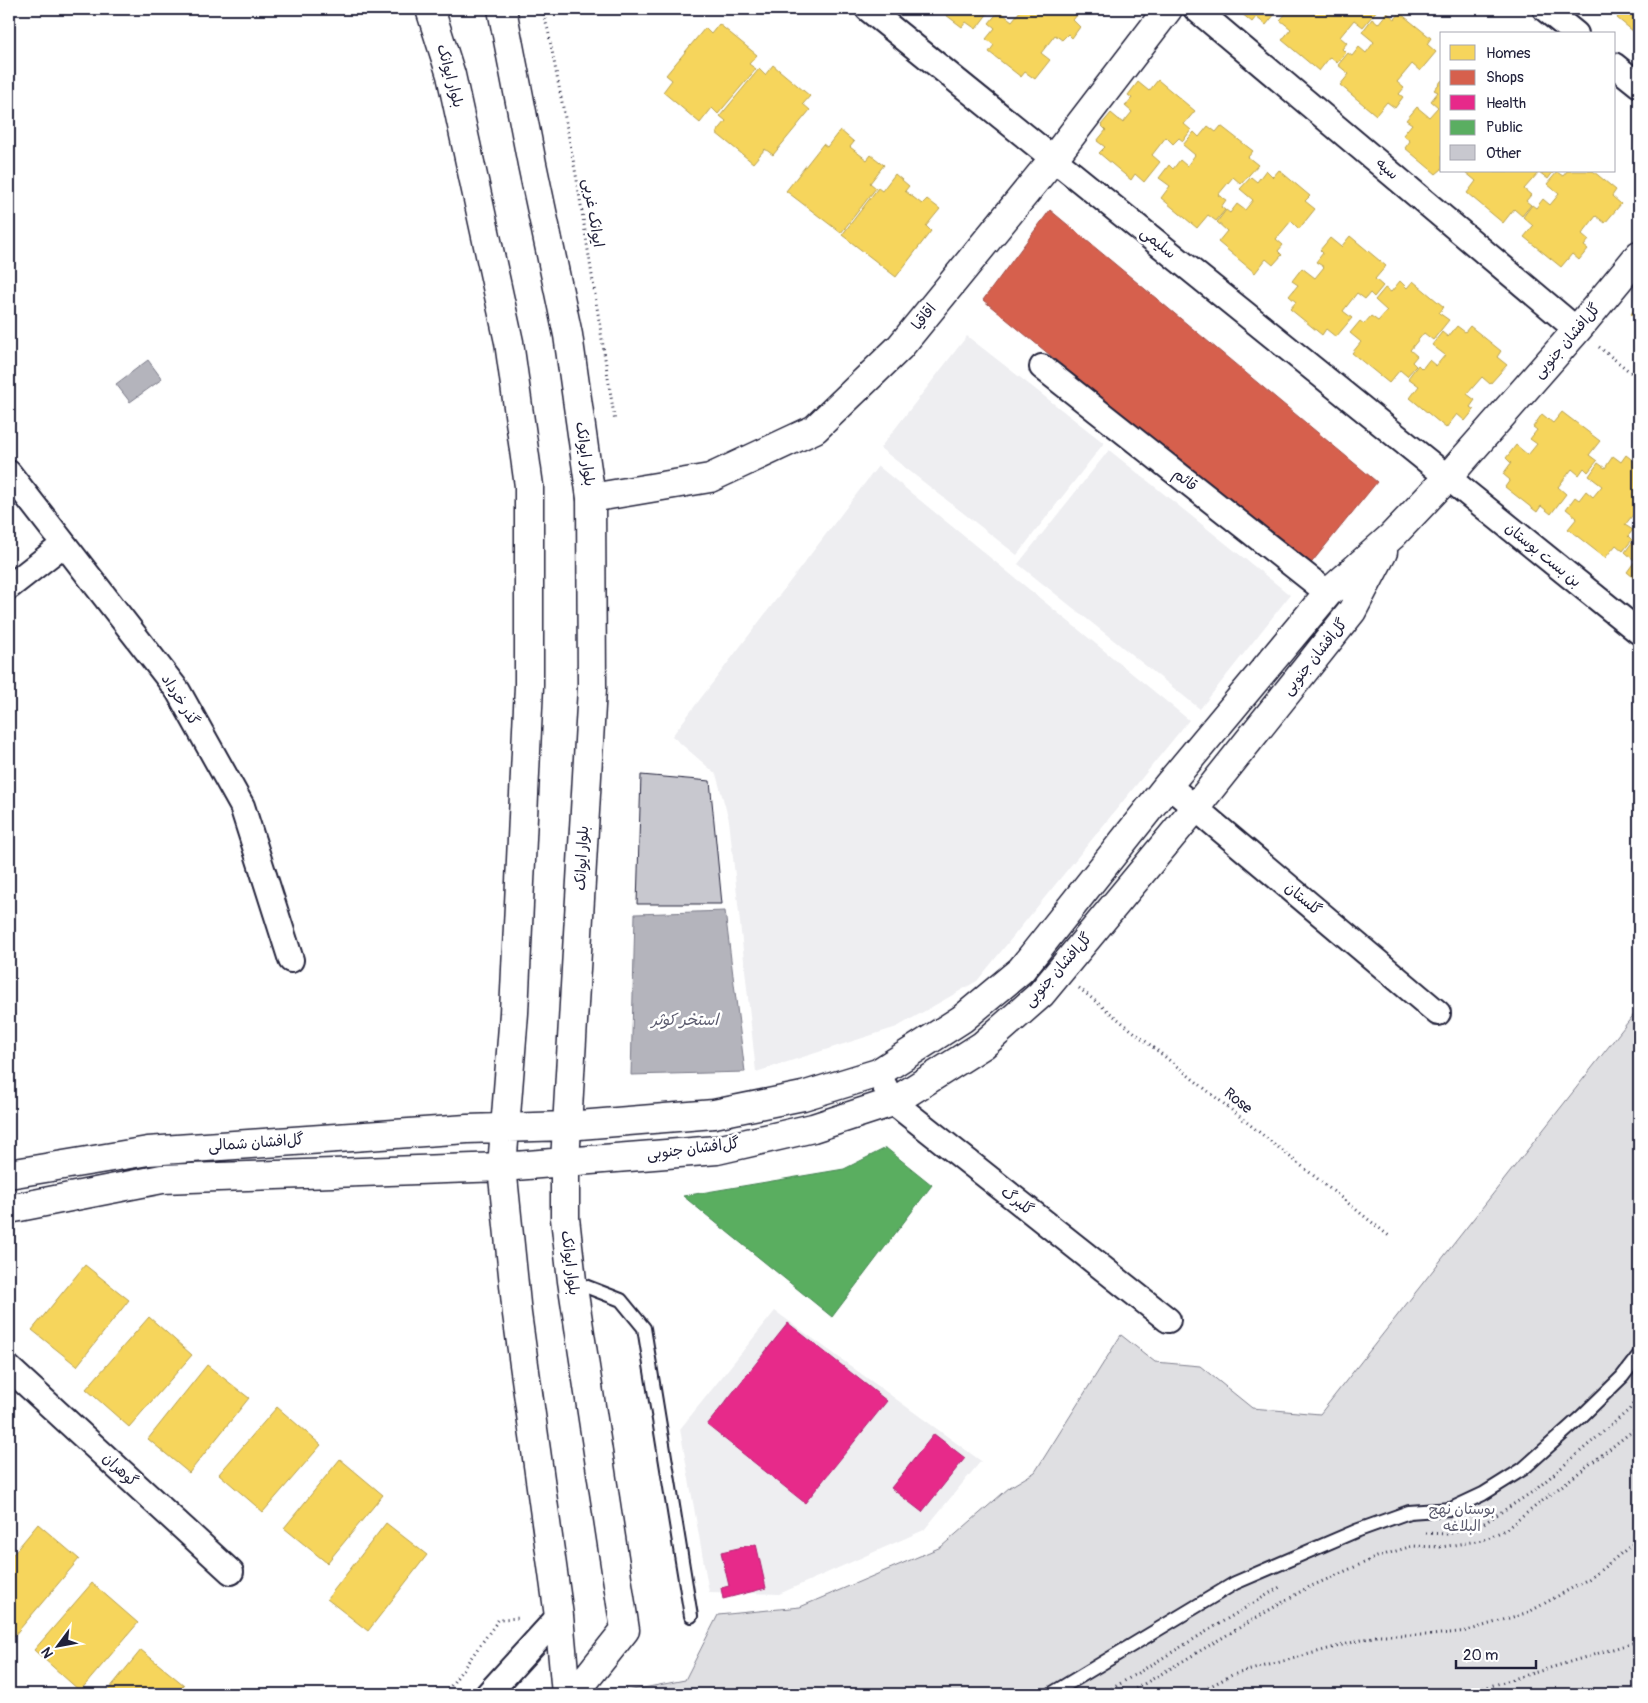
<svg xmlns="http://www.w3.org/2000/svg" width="1648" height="1703" font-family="Pangolin,'Playpen Sans Arabic',sans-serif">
  <rect width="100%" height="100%" fill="#fff"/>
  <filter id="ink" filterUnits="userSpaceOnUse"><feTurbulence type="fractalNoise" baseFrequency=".02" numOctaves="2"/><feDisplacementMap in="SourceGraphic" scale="10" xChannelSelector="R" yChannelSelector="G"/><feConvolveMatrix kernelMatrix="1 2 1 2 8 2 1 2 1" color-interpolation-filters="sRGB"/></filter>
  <g filter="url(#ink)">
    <!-- built -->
    <path fill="#eeeef1" d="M967,336L1104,443L1017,555L880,448Z
      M1109,450L1290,595L1200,709L1018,564Z
      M878,466L1189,720L977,981L897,1027L756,1072L729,820L716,774L672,736Z
      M775,1311L981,1461L924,1530L779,1594L709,1592L680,1429Z"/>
    <!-- green -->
    <path fill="#dfdfe2" stroke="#80808e" d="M1639,1008V1694H612L685,1680L718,1615L800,1607L941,1547L1010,1487L1035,1472L1121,1335L1155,1362L1200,1366L1252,1408L1320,1414Z"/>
    <!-- water -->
    <path fill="#b4b4bc" stroke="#7a7a88" d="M148,360L162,379L130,402L116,384Z
      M725,911L745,1072L631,1075L635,914Z"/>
    <!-- homes -->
    <path fill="#f6d55c" stroke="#b69f52" d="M938,9H991L976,29L966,22L962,27Z
      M1019,9H1082L1073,20L1080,27L1072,38L1068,34L1062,40L1055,35L1041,53L1050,60L1035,79L1025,72L1021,77L989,52L994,45L986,39L995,28L989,23L999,11L1012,21L1021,10Z
      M1236,9H1279L1266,25L1256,17L1252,22Z
      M1290,9L1294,11L1296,9H1378L1363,27L1354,20L1340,37L1347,43L1342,49L1346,53L1337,63L1330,57L1319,71L1282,40L1291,29L1280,20Z
      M1624,9H1639V36L1617,18Z
      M1387,13L1395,19L1400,13L1431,38L1427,44L1436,52L1420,71L1412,64L1397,82L1404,88L1399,94L1403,97L1395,108L1387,102L1376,115L1340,85L1349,74L1338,65L1348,53L1352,56L1359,47L1366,53L1374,42L1362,32L1372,19L1378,24Z
      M719,24L757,55L749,64L756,69L718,114L712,108L700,123L663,92L672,80L666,75L705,28L711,34Z
      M773,65L810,96L803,104L810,110L773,155L765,149L753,163L716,133L726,121L720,116L759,69L765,75Z
      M1158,80L1195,111L1184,124L1191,130L1183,141L1179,138L1173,144L1166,137L1152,155L1160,162L1144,182L1135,174L1131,180L1099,153L1105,147L1097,141L1106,130L1101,125L1111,113L1123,123L1132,112L1125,106L1132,98L1128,95L1138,82L1149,91Z
      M1442,80V169L1436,174L1405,148L1410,141L1403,135L1412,124L1406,120L1417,107L1429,117L1438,107L1431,101L1438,92L1434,90Z
      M1208,126L1216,132L1221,126L1253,151L1248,157L1258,165L1241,184L1233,177L1218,195L1226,200L1221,207L1225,210L1216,221L1208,215L1197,228L1161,198L1170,186L1159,178L1169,165L1173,169L1180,160L1187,166L1195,155L1183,145L1194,132L1199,137Z
      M840,130L854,142L850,147L867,160L871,155L884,165L870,183L876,188L841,233L786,191L823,144L827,147Z
      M1266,170L1273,177L1279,170L1310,196L1305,201L1315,209L1299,229L1291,221L1276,239L1283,245L1278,251L1282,255L1273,265L1266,259L1255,273L1218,242L1227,231L1217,222L1226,210L1230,213L1237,204L1245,210L1253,200L1240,189L1251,177L1257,182Z
      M1466,171H1554L1548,179L1539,172L1524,189L1531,195L1526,201L1531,205L1522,216L1514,209L1503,223L1467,193L1476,181L1465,172Z
      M1567,171H1593L1616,190L1612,196L1621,204L1605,223L1596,216L1582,234L1589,240L1584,246L1588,249L1579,260L1572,254L1561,267L1524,237L1533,226L1523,217L1532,205L1536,208L1543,199L1550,205L1559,194L1547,184L1557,172L1563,176Z
      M895,174L909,186L905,191L922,204L927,199L940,209L926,226L931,231L896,277L842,235L878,188L882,191Z
      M1350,236L1386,266L1375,279L1383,286L1374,297L1370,293L1365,299L1357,293L1343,311L1352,318L1336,337L1326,329L1322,335L1290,309L1296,302L1289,296L1298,285L1292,281L1302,268L1315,278L1324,267L1316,262L1323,253L1320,250L1330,238L1341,247Z
      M1400,281L1407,288L1413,281L1444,307L1439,313L1449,320L1433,340L1424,333L1410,350L1417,356L1412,362L1416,366L1407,376L1400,370L1389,383L1352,353L1361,342L1350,333L1360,321L1364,324L1371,316L1378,321L1387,311L1375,300L1385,288L1391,292Z
      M1639,303V331L1633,327L1638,320L1631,314Z
      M1457,326L1465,332L1470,326L1501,351L1497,357L1507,365L1490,384L1482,377L1467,394L1475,400L1470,407L1474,410L1465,421L1457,414L1446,428L1410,398L1419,386L1408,378L1418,365L1422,369L1429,360L1436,366L1445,355L1432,345L1442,332L1448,337Z
      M1562,412L1600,441L1589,455L1597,461L1588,472L1584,468L1579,475L1572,469L1558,487L1566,494L1551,514L1541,506L1537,512L1505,487L1510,480L1503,474L1511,463L1506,458L1516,445L1528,455L1537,444L1530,439L1537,430L1533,427L1542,414L1553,423Z
      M1626,455L1639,465V507L1625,525L1633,530L1628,536L1632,540L1623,551L1616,545L1605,558L1568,529L1577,518L1566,509L1575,497L1579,500L1586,491L1593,497L1602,486L1589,476L1598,463L1605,468L1613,456L1621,462Z
      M1634,540L1638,543L1639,541V582L1627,572L1635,561L1625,552Z
      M85,1265L129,1300L77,1366L32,1330Z
      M149,1317L192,1355L129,1427L86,1389Z
      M207,1365L249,1398L189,1473L148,1439Z
      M277,1407L321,1445L263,1512L219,1474Z
      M340,1459L383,1495L327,1563L284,1528Z
      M386,1523L427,1555L368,1631L327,1599Z
      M38,1524L79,1559L14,1636L9,1632V1559Z
      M92,1583L138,1623L80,1691L34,1650Z
      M141,1650L184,1685L176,1694H105Z"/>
    <!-- shops -->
    <path fill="#d6604d" stroke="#a04d48" d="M1050,210L1377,482L1308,567L983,300Z"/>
    <!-- health -->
    <path fill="#e7298a" stroke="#ac2772" d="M788,1323L887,1401L805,1503L707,1425Z
      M934,1434L965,1458L922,1512L891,1488Z
      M756,1544L766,1588L723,1599L721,1588L729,1586L721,1552Z"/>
    <!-- public -->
    <path fill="#5aae61" stroke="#498456" d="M886,1148L932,1185L832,1317L683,1196L844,1169Z"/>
    <!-- building -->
    <path fill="#c8c8cf" stroke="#22223b" d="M641,775L710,781L722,904H637Z"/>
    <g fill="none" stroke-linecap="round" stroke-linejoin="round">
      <!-- service casing -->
      <g stroke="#22223b" stroke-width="16">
        <path id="service" d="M572,1281L621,1300L644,1328L691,1616
          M1051,1694L1235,1583L1356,1531L1409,1512L1451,1509L1483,1494L1523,1469L1581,1417L1622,1377L1639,1355"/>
      </g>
      <!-- minor casing -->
      <g stroke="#22223b" stroke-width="28">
        <path id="minor" d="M868,9C1126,216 1381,426 1639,632
          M1196,9L1577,330
          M1545,9L1576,34
          M1614,65L1639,85
          M1042,367L1328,593
          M9,473L178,691L242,806L291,960
          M9,587L64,544
          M1168,785L1438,1013
          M878,1073L893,1102L1168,1320
          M9,1368L231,1572
          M488,1694L559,1616"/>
      </g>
      <!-- tertiary casing -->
      <g stroke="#22223b" stroke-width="31">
        <path id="tertiary" d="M591,498L710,478L815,429L900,347L1054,158L1168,9
          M567,1126L714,1114L803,1096L878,1073L962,1019L1021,970L1168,785L1328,593L1392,536L1447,478L1577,330L1639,255
          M565,1162L717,1150L813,1128L893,1102L983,1045L1041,994L1195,808L1352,611L1383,552"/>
      </g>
      <!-- secondary casing -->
      <g stroke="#22223b" stroke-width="31">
        <path id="secondary" d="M430,9L451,75L509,342L529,486V686L514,1013L502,1167L517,1314L559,1616L566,1694
          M502,9L532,164L568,335L591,498L592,688L565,1162V1218L572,1281L625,1630L574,1694
          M9,1174L148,1151L467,1129L567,1126
          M9,1209L162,1179L502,1167L565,1162"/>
      </g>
      <!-- path -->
      <path stroke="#22223b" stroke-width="3" stroke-dasharray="1 4" stroke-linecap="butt" d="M542,9L548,30L577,180L615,422
        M1599,347L1639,379
        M1079,988L1389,1236
        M1426,1533L1446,1534L1478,1527L1534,1491L1629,1410L1639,1395
        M445,1694L499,1619L521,1618
        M1103,1694L1280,1587
        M1127,1694L1305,1589L1377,1557L1412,1546L1442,1547L1483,1540L1505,1530L1639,1426
        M1195,1694L1232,1675L1380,1635H1432L1467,1631L1529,1612L1592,1577L1639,1539
        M1464,1694L1639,1641
        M1633,1694L1639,1692"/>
      <!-- service -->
      <use href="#service" stroke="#fff" stroke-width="12"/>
      <!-- minor -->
      <use href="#minor" stroke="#fff" stroke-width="24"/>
      <!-- tertiary -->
      <use href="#tertiary" stroke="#fff" stroke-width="28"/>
      <!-- secondary -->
      <use href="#secondary" stroke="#fff" stroke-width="28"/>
    </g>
  </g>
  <g text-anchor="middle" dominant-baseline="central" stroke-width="5" stroke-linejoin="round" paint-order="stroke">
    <!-- street labels -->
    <g font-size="15" fill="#22223b" stroke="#fff">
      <text transform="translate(450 76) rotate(75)">بلوار ایوانک</text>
      <text transform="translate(1387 169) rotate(40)">سپه</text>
      <text transform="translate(593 213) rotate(81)">ایوانک غربی</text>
      <text transform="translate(1158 243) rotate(39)">سلیمی</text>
      <text transform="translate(924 317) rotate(-51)">اقاقیا</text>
      <text transform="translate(1567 341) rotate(-49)">گل‌افشان جنوبی</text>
      <text transform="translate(585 454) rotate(82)">بلوار ایوانک</text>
      <text transform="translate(1185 480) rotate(38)">قائم</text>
      <text transform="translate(1543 555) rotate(39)">بن بست بوستان</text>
      <text transform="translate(1315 657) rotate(-51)">گل‌افشان جنوبی</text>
      <text transform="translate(180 700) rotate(58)">گذر خرداد</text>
      <text transform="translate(582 858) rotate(-87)">بلوار ایوانک</text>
      <text transform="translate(1303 899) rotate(40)">گلستان</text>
      <text transform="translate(1058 970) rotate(-48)">گل‌افشان جنوبی</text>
      <text transform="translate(1238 1101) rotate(39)">Rose</text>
      <text transform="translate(256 1143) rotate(-4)">گل‌افشان شمالی</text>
      <text transform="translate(693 1149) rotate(-7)">گل‌افشان جنوبی</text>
      <text transform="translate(1017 1201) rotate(38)">گلبرگ</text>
      <text transform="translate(570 1263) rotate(83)">بلوار ایوانک</text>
      <text transform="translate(120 1470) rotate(43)">گوهران</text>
    </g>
    <!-- park labels -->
    <g font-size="15" fill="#5b5b6d" stroke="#fff">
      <text x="1462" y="1509">بوستان نهج<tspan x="1462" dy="17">البلاغه</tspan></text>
    </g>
    <!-- water labels -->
    <g font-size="16" font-style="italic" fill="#5c5c6f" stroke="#fff">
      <text x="685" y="1020">استخر کوثر</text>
    </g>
  </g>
  <!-- margin -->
  <rect width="1648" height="1703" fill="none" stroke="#fff" stroke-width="30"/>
  <rect x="15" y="15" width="1618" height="1673" fill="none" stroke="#22223b" stroke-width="2" filter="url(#ink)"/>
  <!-- legend -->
  <rect x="1440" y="32" width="175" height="140" fill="#ffffff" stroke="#a7a7b1"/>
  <rect x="1450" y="45" width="25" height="15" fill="#f6d55c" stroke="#a7a7b1"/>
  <text x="1486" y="58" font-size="15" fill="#22223b">Homes</text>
  <rect x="1450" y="70" width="25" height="15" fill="#d6604d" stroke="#a7a7b1"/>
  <text x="1486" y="82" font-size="15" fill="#22223b">Shops</text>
  <rect x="1450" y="95" width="25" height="15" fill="#e7298a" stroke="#a7a7b1"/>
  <text x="1486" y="108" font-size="15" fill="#22223b">Health</text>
  <rect x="1450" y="120" width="25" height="15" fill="#5aae61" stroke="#a7a7b1"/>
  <text x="1486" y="132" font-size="15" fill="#22223b">Public</text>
  <rect x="1450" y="145" width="25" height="15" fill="#c8c8cf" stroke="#a7a7b1"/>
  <text x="1486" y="158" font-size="15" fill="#22223b">Other</text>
  <!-- north arrow -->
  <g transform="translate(58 1646) rotate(238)" stroke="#ffffff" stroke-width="4" paint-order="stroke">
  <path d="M0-4L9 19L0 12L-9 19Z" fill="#22223b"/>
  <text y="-8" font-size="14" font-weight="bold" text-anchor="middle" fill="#22223b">N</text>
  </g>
  <!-- scale -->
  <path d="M1456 1660v8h80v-8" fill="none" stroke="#22223b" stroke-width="2.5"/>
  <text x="1463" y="1660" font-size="15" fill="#22223b" stroke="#ffffff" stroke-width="4" paint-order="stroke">20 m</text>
</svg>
